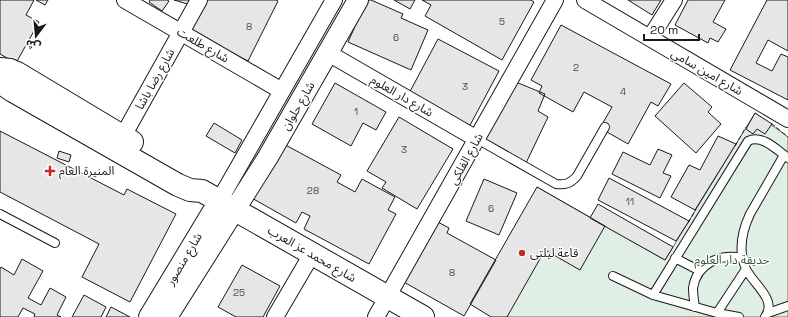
<svg xmlns="http://www.w3.org/2000/svg" width="788" height="317" font-family="'Space Grotesk','Noto Sans Arabic',sans-serif">
  <rect width="100%" height="100%" fill="#fff"/>
  <!-- green -->
  <path fill="#e0efe3" stroke="#6a6a6a" d="M755,113L788,137V317H491L537,187L665,260Z"/>
  <!-- building -->
  <path fill="#e6e6e6" stroke="#1a1a1a" d="M0,0H34L26,15L39,22L16,63L0,54Z
    M36,0H48L45,5Z
    M150,0H167L169,1L162,11L149,2Z
    M174,0H192L191,5Z
    M202,0H276L278,1L248,61L187,31Z
    M367,0H371L403,14L401,18L428,30L411,70L348,42Z
    M394,0H415L410,9Z
    M422,0H531L534,2L502,60L425,16L431,5Z
    M628,0H661L652,15Z
    M688,0H725L713,22L726,29L718,42L710,38L708,43L675,25Z
    M767,0H788V51L768,40L756,63L772,71L781,54L788,57V100L730,70Z
    M561,25L671,84L658,106L651,102L628,144L600,128L612,107L584,92L573,112L539,93L542,86L531,80Z
    M438,39L499,71L468,129L407,97Z
    M506,78L545,94L538,111L548,117L526,163L477,139Z
    M335,83L386,112L376,130L363,123L351,146L312,124Z
    M684,83L712,107L708,112L721,124L696,153L655,116Z
    M755,113L772,124L765,134L757,129L753,134L746,129Z
    M399,117L453,149L417,209L382,188L386,182L367,171Z
    M214,123L242,140L235,153L206,136Z
    M0,131L124,195L127,189L176,214L130,302L82,277L99,244L0,192Z
    M718,136L736,144L695,210L671,197L689,165L700,170Z
    M280,142L341,175L337,182L355,192L362,179L395,197L388,210L396,214L369,264L304,229L310,216L302,212L296,223L250,197Z
    M658,149L672,155L663,173L671,176L660,198L612,174L623,152L650,165Z
    M59,151L71,155L69,162L57,158Z
    M609,178L689,221L676,241L598,200Z
    M484,179L517,193L499,235L466,221Z
    M537,187L605,226L580,270L545,250L507,317H491L470,304Z
    M598,204L673,247L665,260L590,218Z
    M436,221L449,228L447,233L496,260L464,316L402,281Z
    M22,259L43,271L28,298L41,305L50,288L66,297L57,315L61,317H34L35,314L23,308L18,317H0V269L1,267L14,275Z
    M242,265L280,286L263,317H236L218,307Z
    M84,295L106,307L101,317H72Z
    M111,307L130,317H106Z"/>
  <g fill="none" stroke-linecap="round" stroke-linejoin="round">
    <!-- service casing -->
    <g stroke="#1a1a1a" stroke-width="10">
      <path id="service" d="M477,139L556,184C565,185 570,184 577,176L605,127
        M0,214L55,243
        M675,258L700,271
        M613,276L653,295L717,313L739,317
        M653,295L748,141C762,134 777,150 788,158
        M695,307C694,301 693,294 693,288C697,263 721,253 743,258
        M717,313L746,269
        M768,313L788,306
        M765,317C778,300 753,284 746,269C738,251 742,231 750,214L784,155"/>
    </g>
    <!-- minor casing -->
    <g stroke="#1a1a1a" stroke-width="18">
      <path id="minor" d="M125,0L282,91
        M585,0L788,119
        M650,38L674,0
        M328,53L477,139
        M123,136L199,0
        M219,201L334,0
        M275,317L312,254
        M376,317L555,0"/>
    </g>
    <!-- tertiary casing -->
    <g stroke="#1a1a1a" stroke-width="22">
      <path id="tertiary" d="M149,317L219,201
        M167,317L268,157L358,0"/>
    </g>
    <!-- secondary casing -->
    <g stroke="#1a1a1a" stroke-width="24">
      <path id="secondary" d="M0,69L10,70L17,73L132,142
        M0,78L7,87L13,91L178,185L190,190L202,191L423,317"/>
    </g>
    <!-- service -->
    <use href="#service" stroke="#fff" stroke-width="8"/>
    <!-- minor -->
    <use href="#minor" stroke="#fff" stroke-width="16"/>
    <!-- tertiary -->
    <use href="#tertiary" stroke="#fff" stroke-width="20"/>
    <!-- secondary -->
    <use href="#secondary" stroke="#fff" stroke-width="22"/>
    <!-- fence -->
    <path stroke="#1a1a1a" stroke-width="1" stroke-dasharray="5 2" stroke-linecap="butt" d="M771,123L788,137
      M735,146L746,127
      M688,223L696,209"/>
  </g>
  <!-- markers -->
  <g fill="#c62828" stroke="#fff" stroke-width="1.5">
    <path d="M48 165h4v4h4v4h-4v4h-4v-4h-4v-4h4z"/>
    <circle cx="522" cy="253" r="4"/>
  </g>
  <g text-anchor="middle" dominant-baseline="central" stroke-width="3" stroke-linejoin="round" paint-order="stroke">
    <!-- number labels -->
    <g font-size="10" fill="#4d4d4d">
      <text x="502" y="21">5</text>
      <text x="249" y="26">8</text>
      <text x="396" y="37">6</text>
      <text x="576" y="67">2</text>
      <text x="465" y="86">3</text>
      <text x="623" y="91">4</text>
      <text x="356" y="111">1</text>
      <text x="404" y="149">3</text>
      <text x="313" y="190">28</text>
      <text x="630" y="201">11</text>
      <text x="491" y="208">6</text>
      <text x="452" y="272">8</text>
      <text x="239" y="292">25</text>
    </g>
    <!-- street labels -->
    <g font-size="12" fill="#1a1a1a" stroke="#fff">
      <text transform="translate(203 45) rotate(30)">شارع طلعت</text>
      <text transform="translate(707 72) rotate(30)">شارع امين سامي</text>
      <text transform="translate(155 79) rotate(-61)">شارع رضا باشا</text>
      <text transform="translate(402 96) rotate(30)">شارع دار العلوم</text>
      <text transform="translate(298 106) rotate(-60)">شارع حلوان</text>
      <text transform="translate(466 159) rotate(-61)">شارع الفلكي</text>
      <text transform="translate(312 254) rotate(30)">شارع محمد عز العرب</text>
      <text transform="translate(184 259) rotate(-59)">شارع منصور</text>
    </g>
    <!-- poi labels -->
    <g font-size="12" fill="#1a1a1a" stroke="#fff" text-anchor="start">
      <text x="59" y="171">المنيرة العام</text>
      <text x="530" y="253">قاعة ليلتى</text>
    </g>
    <!-- park labels -->
    <g font-size="12" fill="#2b5a34" stroke="#fff">
      <text x="732" y="260">حديقة دار العلوم</text>
    </g>
  </g>
  <!-- north arrow -->
  <g transform="translate(36 36) rotate(196)" stroke="#ffffff" stroke-width="3" paint-order="stroke">
  <path d="M0-3L7 15L0 10L-7 15Z" fill="#1a1a1a"/>
  <text y="-6" font-size="11" font-weight="bold" text-anchor="middle" fill="#1a1a1a">ش</text>
  </g>
  <!-- scale -->
  <path d="M644 34v6h55v-6" fill="none" stroke="#1a1a1a" stroke-width="2"/>
  <text x="650" y="34" font-size="12" fill="#1a1a1a" stroke="#ffffff" stroke-width="3" paint-order="stroke">20 m</text>
</svg>
